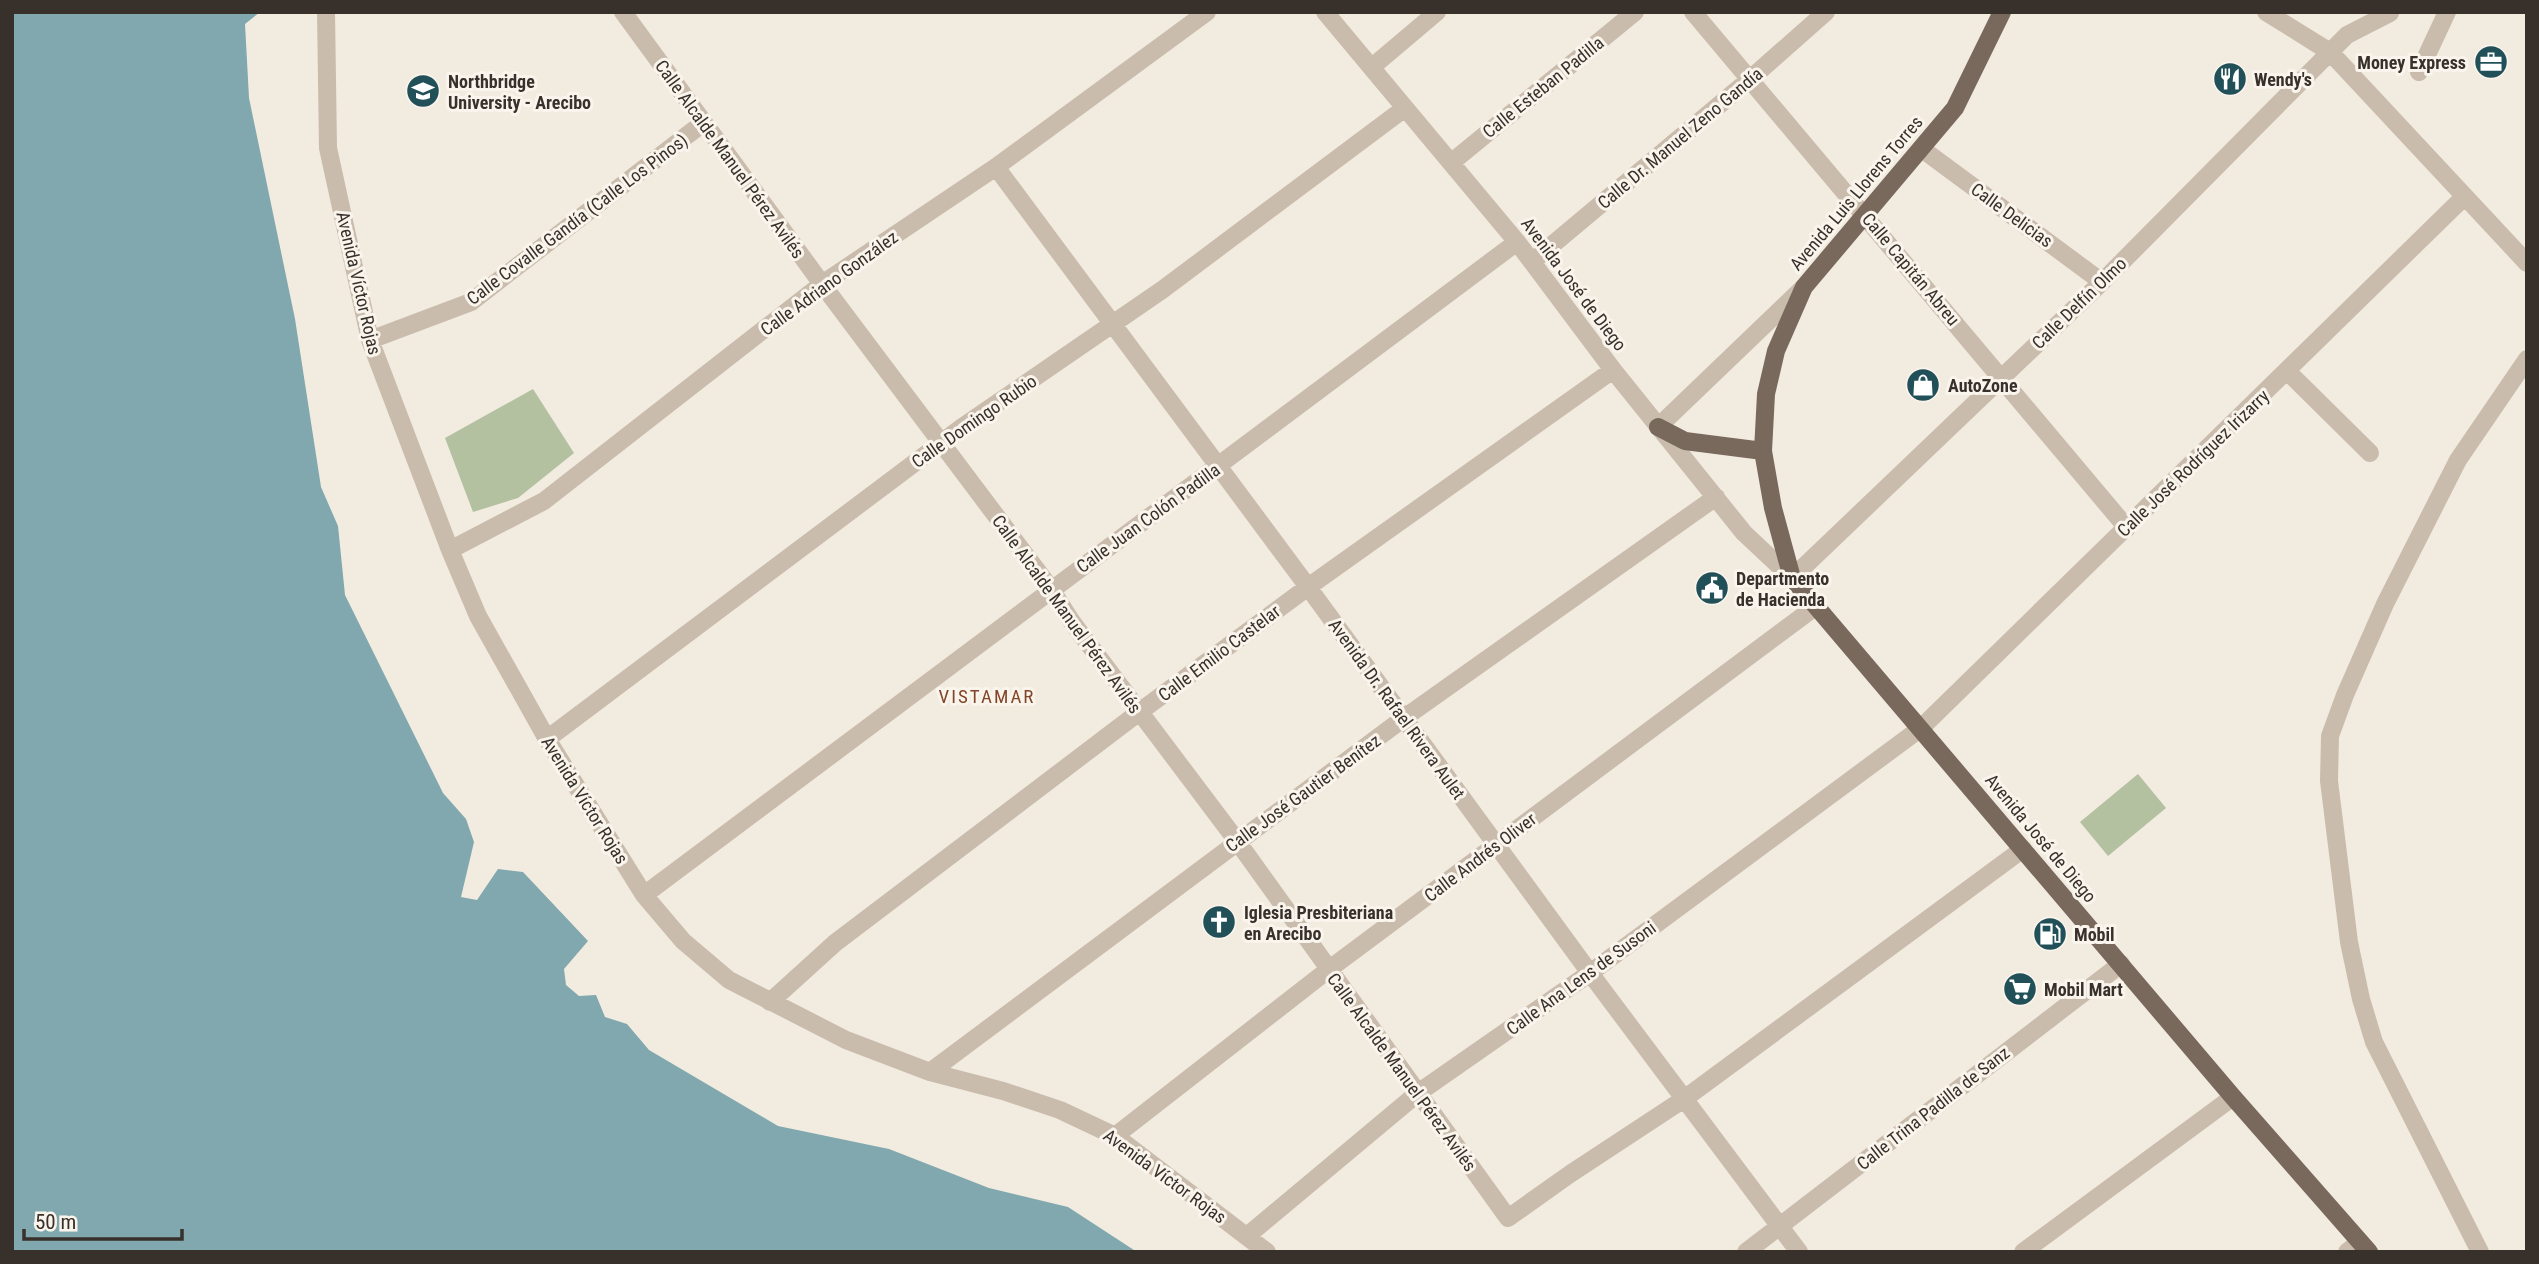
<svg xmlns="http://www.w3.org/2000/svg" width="2539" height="1264" font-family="'Roboto Condensed',sans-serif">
  <rect width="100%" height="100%" fill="#f2ebe0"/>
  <!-- green -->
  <path fill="#b3c1a0" d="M533,389L574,453L518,498L473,512L445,438Z
    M2138,774L2166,808L2108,856L2080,822Z"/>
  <!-- water -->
  <path fill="#80a8ae" d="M12,12H260L245,24L249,98L295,319L321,487L338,526L345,595L443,793L466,819L474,842L461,897L477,900L498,869L523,872L588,941L564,969L566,985L579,996L596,995L605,1017L627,1024L649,1050L778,1126L889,1149L989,1188L1068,1207L1137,1252H12Z"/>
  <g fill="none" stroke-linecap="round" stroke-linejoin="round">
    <!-- minor -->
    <path stroke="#cabcac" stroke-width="18" d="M326,12L328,148L370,340L450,550L478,616L547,739L644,895L683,941L729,980L846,1040L930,1072L1003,1091L1060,1110L1115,1136L1267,1252
      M623,12L822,284L1051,589L1072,622L1237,841L1508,1218L1570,1174L1684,1099L2023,849
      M1325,12L1517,242L1613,370L1744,533L1792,578L2102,282L2347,35L2390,13
      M1693,12L2127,528
      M2266,12L2330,52L2527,263
      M1372,67L1437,12
      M2419,72L2447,12
      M1922,149L2102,282
      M1452,162L1635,12
      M996,167L1308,587L1590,973L1799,1252
      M1533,261L1749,80L1826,12
      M370,340L471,302L703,123
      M2287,371L2370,453
      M1658,427L1804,287
      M450,550L544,501L822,284L996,167L1207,12
      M547,739L961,428L1162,290L1405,108
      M644,895L1517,242
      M770,1002L835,943L1138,713L1308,587L1613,370
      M930,1072L1404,718L1716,497
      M1115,1136L1328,970L1815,607
      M1247,1236L1418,1093L1590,973L1921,728L2464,197
      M1746,1252L2121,964
      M2023,1252L2233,1097
      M2347,1252L2360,1242
      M2480,1252L2374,1042L2361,999L2349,942L2329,781L2330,736L2345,695L2385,604L2458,460L2527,359"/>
    <!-- major -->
    <path stroke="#79695c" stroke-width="18" d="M2002,12L1955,108L1804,287L1776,351L1766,394L1763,451L1773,508L1792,578L2233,1097L2369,1252
      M1658,427L1685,441L1763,451"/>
  </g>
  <!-- icons -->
  <defs>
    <g id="office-disc" transform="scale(1.75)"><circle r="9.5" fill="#225058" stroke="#f9f4ec"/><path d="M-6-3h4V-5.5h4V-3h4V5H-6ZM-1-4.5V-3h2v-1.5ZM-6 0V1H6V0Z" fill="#fff"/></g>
    <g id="restaurant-disc" transform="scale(1.75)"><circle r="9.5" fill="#225058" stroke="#f9f4ec"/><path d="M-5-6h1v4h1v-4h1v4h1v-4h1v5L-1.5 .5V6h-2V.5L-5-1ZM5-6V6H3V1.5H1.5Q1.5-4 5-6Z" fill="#fff"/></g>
    <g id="university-disc" transform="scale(1.75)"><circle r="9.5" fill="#225058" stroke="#f9f4ec"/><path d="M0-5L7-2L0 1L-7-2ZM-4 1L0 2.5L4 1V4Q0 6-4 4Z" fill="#fff"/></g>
    <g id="shop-disc" transform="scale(1.75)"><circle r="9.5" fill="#225058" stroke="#f9f4ec"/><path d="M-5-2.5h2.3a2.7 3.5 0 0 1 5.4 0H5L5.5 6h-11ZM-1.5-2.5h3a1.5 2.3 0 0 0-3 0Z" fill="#fff"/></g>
    <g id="civic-disc" transform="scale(1.75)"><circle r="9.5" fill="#225058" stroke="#f9f4ec"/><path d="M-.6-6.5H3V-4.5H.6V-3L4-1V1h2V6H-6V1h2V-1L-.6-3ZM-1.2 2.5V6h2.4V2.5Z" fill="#fff"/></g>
    <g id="church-disc" transform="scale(1.75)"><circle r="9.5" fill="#225058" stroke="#f9f4ec"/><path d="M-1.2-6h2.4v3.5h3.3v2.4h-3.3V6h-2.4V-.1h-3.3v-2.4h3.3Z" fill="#fff"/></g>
    <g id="fuel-disc" transform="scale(1.75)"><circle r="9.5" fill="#225058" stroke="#f9f4ec"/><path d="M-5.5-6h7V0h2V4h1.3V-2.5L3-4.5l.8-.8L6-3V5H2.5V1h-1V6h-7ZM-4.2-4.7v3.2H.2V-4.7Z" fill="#fff"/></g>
    <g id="supermarket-disc" transform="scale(1.75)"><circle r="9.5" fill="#225058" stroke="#f9f4ec"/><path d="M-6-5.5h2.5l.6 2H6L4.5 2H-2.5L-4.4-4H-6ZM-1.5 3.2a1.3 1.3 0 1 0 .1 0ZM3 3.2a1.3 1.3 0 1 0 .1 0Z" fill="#fff"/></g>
  </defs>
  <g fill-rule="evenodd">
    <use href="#office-disc" x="2491" y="62"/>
    <use href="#restaurant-disc" x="2230" y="79"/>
    <use href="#university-disc" x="423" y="91"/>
    <use href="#shop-disc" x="1923" y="385"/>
    <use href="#civic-disc" x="1712" y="588"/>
    <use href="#church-disc" x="1219" y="922"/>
    <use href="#fuel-disc" x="2050" y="934"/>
    <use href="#supermarket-disc" x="2020" y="989"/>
  </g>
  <g text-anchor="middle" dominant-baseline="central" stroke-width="6" stroke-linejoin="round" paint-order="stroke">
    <!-- poi labels -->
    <g font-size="18" font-weight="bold" fill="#38302a" stroke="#f9f4ec" text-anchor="start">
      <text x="2466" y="62" text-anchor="end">Money Express</text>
      <text x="2254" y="79">Wendy's</text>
      <text x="448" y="81">Northbridge<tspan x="448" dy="21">University - Arecibo</tspan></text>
      <text x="1948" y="385">AutoZone</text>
      <text x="1736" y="578">Departmento<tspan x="1736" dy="21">de Hacienda</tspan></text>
      <text x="1244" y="912">Iglesia Presbiteriana<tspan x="1244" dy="21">en Arecibo</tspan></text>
      <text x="2074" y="934">Mobil</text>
      <text x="2044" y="989">Mobil Mart</text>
    </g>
    <!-- street labels -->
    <g font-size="18" fill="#38302a" stroke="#f9f4ec">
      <text transform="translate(1543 87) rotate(-39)">Calle Esteban Padilla</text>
      <text transform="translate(1680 138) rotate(-40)">Calle Dr. Manuel Zeno Gandía</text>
      <text transform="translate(730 159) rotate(54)">Calle Alcalde Manuel Pérez Avilés</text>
      <text transform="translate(1856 193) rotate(-50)">Avenida Luis Llorens Torres</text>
      <text transform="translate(2012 215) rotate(36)">Calle Delicias</text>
      <text transform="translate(577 219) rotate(-37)">Calle Covalle Gandía (Calle Los Pinos)</text>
      <text transform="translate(1911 269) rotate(50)">Calle Capitán Abreu</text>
      <text transform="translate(359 283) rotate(77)">Avenida Víctor Rojas</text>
      <text transform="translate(829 283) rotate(-36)">Calle Adriano González</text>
      <text transform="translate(1574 284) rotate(53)">Avenida José de Diego</text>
      <text transform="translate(2079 303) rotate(-44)">Calle Delfín Olmo</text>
      <text transform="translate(974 421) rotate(-35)">Calle Domingo Rubio</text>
      <text transform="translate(2193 463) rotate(-44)">Calle José Rodríguez Irizarry</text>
      <text transform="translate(1148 518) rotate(-36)">Calle Juan Colón Padilla</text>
      <text transform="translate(1067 614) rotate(54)">Calle Alcalde Manuel Pérez Avilés</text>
      <text transform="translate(1219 653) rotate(-37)">Calle Emilio Castelar</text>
      <text transform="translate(1397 709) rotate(54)">Avenida Dr. Rafael Rivera Aulet</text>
      <text transform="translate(1303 793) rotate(-36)">Calle José Gautier Benítez</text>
      <text transform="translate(585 800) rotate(58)">Avenida Víctor Rojas</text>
      <text transform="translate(2041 838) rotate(50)">Avenida José de Diego</text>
      <text transform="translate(1480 857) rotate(-37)">Calle Andrés Oliver</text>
      <text transform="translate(1581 978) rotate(-36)">Calle Ana Lens de Susoni</text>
      <text transform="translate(1402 1072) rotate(54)">Calle Alcalde Manuel Pérez Avilés</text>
      <text transform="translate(1933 1108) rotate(-38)">Calle Trina Padilla de Sanz</text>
      <text transform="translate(1165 1176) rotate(36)">Avenida Víctor Rojas</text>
    </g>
    <!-- neighbourhood labels -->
    <g font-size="19" letter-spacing="2" fill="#834527" stroke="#f9f4ec">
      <text x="987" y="696">VISTAMAR</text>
    </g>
  </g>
  <!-- border -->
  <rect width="2539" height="1264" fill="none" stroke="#38302a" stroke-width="28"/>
  <!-- scale -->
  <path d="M24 1229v10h158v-10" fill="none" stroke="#38302a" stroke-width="3.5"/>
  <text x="35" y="1229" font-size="21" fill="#38302a" stroke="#f9f4ec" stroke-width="5" paint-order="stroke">50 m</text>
</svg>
